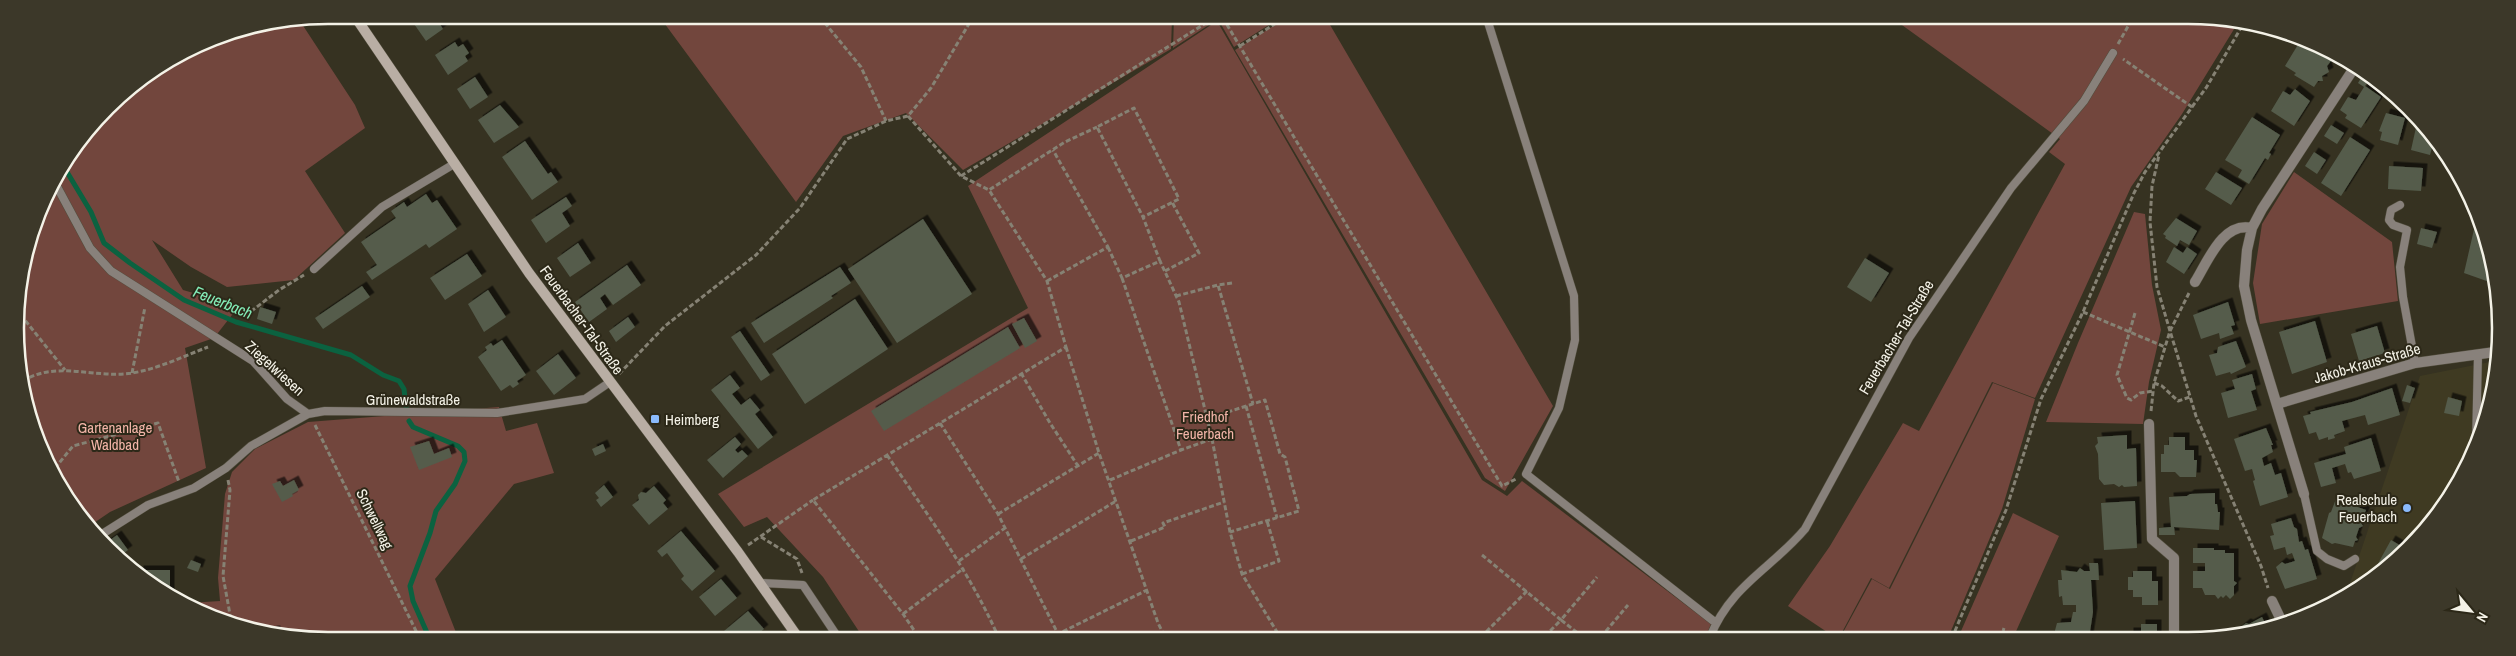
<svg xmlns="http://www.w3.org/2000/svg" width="2516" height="656" font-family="'Archivo Narrow',sans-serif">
  <defs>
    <filter id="shadow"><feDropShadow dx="4.5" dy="-4.5" stdDeviation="0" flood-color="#0009"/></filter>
  </defs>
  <rect width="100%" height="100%" fill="#363221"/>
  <!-- built -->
  <path fill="#3f3a22" d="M2495,361V389L2469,467L2409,550L2346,595L2420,376Z"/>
  <!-- green -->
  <path fill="#72463d" d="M659,16L1172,18L1171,49L963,170L906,113L843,136L796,202Z
    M1174,18H1280L1234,47L1218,19L1173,48Z
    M1286,18H1326L1553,406L1505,491L1485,478L1235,50Z
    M1895,20L2239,21L2182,114L2131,187L2035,398L1992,382L1889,588L1871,578L1839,638H1836L1788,606L1830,546L1903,423L1919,431L2065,164L2049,152L2060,139Z
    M300,21L355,105L365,128L305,171L345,233L294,280L227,287L191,267L152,240L183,290L239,306L214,338L185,348L206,468L110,512L88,527L80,518L26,409L16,307L47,190L121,93L208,39Z
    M1217,21L1482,480L1507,496L1522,481L1711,624L1706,637L862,636L823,577L767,517L744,527L718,494L1028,308L968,186Z
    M2294,172L2392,242L2398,301L2260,324L2253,283L2262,224Z
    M2134,212L2145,214L2152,285L2161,330L2149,382L2143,424L2046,422L2078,343Z
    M1993,383L2035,399L2002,509L1948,638H1840L1872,579L1890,589Z
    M499,407L506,431L537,423L554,473L514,484L435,579L457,635H267L189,603L220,601L218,578L225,494L232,472L255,449L308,422Z
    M2013,513L2059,536L2013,638H1958Z"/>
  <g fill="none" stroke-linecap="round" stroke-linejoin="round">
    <!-- stream -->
    <path stroke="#0b6240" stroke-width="5" d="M64,167L91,212L104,243L130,263L184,300L236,322L351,355L383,375L399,381L404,389L406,407
      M409,421L413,427L458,446L464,452L465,461L455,484L436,511L430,533L410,586L413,601L428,635"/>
  </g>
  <!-- building -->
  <path fill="#545c4b" filter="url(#shadow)" d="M421,15H434L443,29L426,41L412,21Z
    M455,42L458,47L463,44L469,53L465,56L468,61L448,75L435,55Z
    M2299,43L2311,50L2312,47L2331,61L2327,66L2329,72L2322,76L2323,81H2318L2314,87L2294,75L2296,73L2285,66Z
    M2365,71L2371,77L2365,86L2381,97L2361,128L2345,118L2347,115L2340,110L2348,97L2356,100L2364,87L2358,83Z
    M475,77L488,97L470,109L457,89Z
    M2295,89L2310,101L2294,126L2271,111L2283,91L2290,95Z
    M500,105L519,127L494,143L478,120Z
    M2386,113L2405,118L2398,145L2380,140L2382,132L2379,131Z
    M2252,117L2280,135L2269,153L2271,154L2268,160L2265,158L2249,184L2238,177L2242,170L2225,160Z
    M2417,123L2434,140L2430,155L2411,150Z
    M2331,125L2344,133L2337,144L2324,136Z
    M2350,137L2370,150L2341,196L2321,183Z
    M525,141L548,174L551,172L558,182L532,200L502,157Z
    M2314,152L2326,160L2317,174L2305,166Z
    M2389,166L2423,168L2421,191L2388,189Z
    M2216,172L2242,188L2231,205L2205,189Z
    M426,194L432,203L437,200L457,229L429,248L426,244L372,280L366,272L377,265L361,242L396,218L391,211L404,202L407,207Z
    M566,197L572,206L562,213L570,226L546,243L531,220Z
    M2176,218L2197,231L2189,245L2180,240L2177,246L2165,238L2166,236L2163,234Z
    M923,219L972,294L897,343L848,269Z
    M2475,225L2478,226L2495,267V284L2464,273Z
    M2421,228L2437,232L2432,248L2417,244Z
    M578,243L591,263L570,277L557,258Z
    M2174,247L2183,253L2187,247L2197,254L2184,274L2166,262Z
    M467,254L482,276L445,300L430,278Z
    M1865,258L1889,273L1871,302L1847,287Z
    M627,265L641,285L613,305L605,294L600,298L607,309L589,322L575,302Z
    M840,267L851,283L831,296L833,298L764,343L751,323Z
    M362,286L370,297L323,329L315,318Z
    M488,290L506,317L484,332L468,304Z
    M855,299L888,349L805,404L772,354Z
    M2228,302L2235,325L2231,326L2234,334L2220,339L2219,333L2201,339L2193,315Z
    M260,307L276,312L272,324L257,319Z
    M628,317L635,327L616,342L609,331Z
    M1024,318L1037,341L1025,348L1012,324Z
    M2315,321L2327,362L2292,374L2279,332Z
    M2377,326L2385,353L2359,361L2351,334Z
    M1008,327L1020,348L884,431L871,411Z
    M740,331L770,375L761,381L731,337Z
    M502,340L526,375L517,381L519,384L513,388L510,385L501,391L478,357L487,350L485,347L491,343L493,346Z
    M2236,341L2246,367L2231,374L2230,372L2216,376L2209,355L2217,353L2218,347Z
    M558,354L576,378L554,395L536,371Z
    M2252,374L2256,389L2251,391L2257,410L2228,418L2221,393L2235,389L2232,380Z
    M730,375L740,388L732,394L741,405L750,398L760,410L755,414L773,437L758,449L711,390Z
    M2407,385L2415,388L2410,403L2402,401Z
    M2392,388L2400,415L2368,425L2365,415L2342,421L2345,431L2334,435L2335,438L2328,440V437L2319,440L2316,432L2309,434L2303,416L2311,414L2310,412L2352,402Z
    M2448,397L2462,401L2459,416L2444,413Z
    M2266,428L2273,445H2271L2273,452L2262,458L2264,466L2271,463L2275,475L2281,473L2288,497L2260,506L2253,481L2255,480L2252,469L2245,471L2234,439Z
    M2127,435V449L2136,448L2137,486L2124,487L2122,485L2119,487L2114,484L2104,485L2099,479L2098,454L2095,446L2098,443L2097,437Z
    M735,437L741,444L735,450L738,453L742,450L748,456L723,478L707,460Z
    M2169,437H2185V450H2194V460H2197L2196,477H2180L2175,472H2161V454H2164V445H2169Z
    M2371,438L2381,471L2354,479L2351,472L2348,473L2345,464L2332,468L2336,483L2321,487L2314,463L2346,454L2344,447Z
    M429,441L434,454L449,448L452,457L419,470L410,447Z
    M603,444L606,451L595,456L592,449Z
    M294,480L299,490L292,494L293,496L282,502L272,484L280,481L283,486Z
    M604,485L613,497L601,507L596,500L599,498L595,493Z
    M654,486L666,500L663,503L668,509L649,525L632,505L639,500L638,495L641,492L646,493Z
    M2215,493V504H2217L2218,512H2220L2219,530L2174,527L2175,535H2159V528L2171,527L2169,497L2187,496L2190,494Z
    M2336,499L2348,501L2349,504L2366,510L2361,523L2363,526L2359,528L2356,537L2358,540L2355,541L2353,547L2335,543L2332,544L2322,538L2329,513L2331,512Z
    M2135,501L2137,548L2104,550L2101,503Z
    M2291,518L2294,527L2297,529L2299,542L2302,541L2305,550L2308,549L2317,579L2285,589L2276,567L2282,562L2285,564L2295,561L2292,553L2287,555L2285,547L2274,550L2270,536L2274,535L2271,524Z
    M681,531L715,571L692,591L681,579L684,576L667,553L662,557L657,551Z
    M117,535L128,550L120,556L106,543Z
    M2391,540L2408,550L2370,578Z
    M2193,548H2214V550H2225V553H2234V581L2237,583L2234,586V595L2230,599L2226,595L2223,598L2221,596L2218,599L2215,595H2205L2202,588H2193V571H2205V563H2193Z
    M191,560L201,564L198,572L187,568Z
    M2089,563H2098L2099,580H2091L2093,612L2089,638H2053L2057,623L2071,622L2073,612H2076V605H2063L2062,596L2059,597L2058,580H2062L2061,570L2077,572L2080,568L2084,571H2090Z
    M139,570H170V594L154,588L139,574Z
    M2133,571H2152V581H2158V605H2142V597H2133V590H2128V577H2133Z
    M721,579L737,598L715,616L699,597Z
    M748,611L764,629L756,636H728L724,631Z
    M2262,617L2267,627L2237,636L2235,632L2246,623L2249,624Z
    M2141,624H2157V638H2129V632H2141Z
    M273,630H276V635L265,634Z"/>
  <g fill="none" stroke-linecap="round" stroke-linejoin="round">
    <!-- service casing -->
    <g stroke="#514d3d" stroke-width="9">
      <path id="service" d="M1487,19L1574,296L1575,340L1559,408L1526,474L1716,623
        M54,181L90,248L111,271L253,361L287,399L308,414
        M2400,205L2391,210L2389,220L2393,225L2407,230L2400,267L2403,297L2415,363
        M314,269L382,207L454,164
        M2476,444L2478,354
        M2304,494L2317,551L2327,559L2344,566L2355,559
        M99,536L148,505L194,488L226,468L251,446L308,414L325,411L497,413L585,399L610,382
        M760,583L803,585L837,636
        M1710,637C1731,585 1771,569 1805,529L1909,338L2011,188L2084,101L2113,53"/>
    </g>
    <!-- minor casing -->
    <g stroke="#514d3d" stroke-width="11">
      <path id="minor" d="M2195,282C2208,261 2223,221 2252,228
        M2277,404L2415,363L2495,352
        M2149,424L2152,539L2174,558V638
        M2304,494L2251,320L2244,286L2247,250L2252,228L2262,209L2356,65
        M2272,601L2282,622"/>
    </g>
    <!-- secondary casing -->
    <g stroke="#514d3d" stroke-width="11">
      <path id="secondary" d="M354,15L529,273L738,552L797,636"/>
    </g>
    <!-- path -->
    <path stroke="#868274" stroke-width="3" stroke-dasharray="5 2.5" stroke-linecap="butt" d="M820,17L861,67L886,121
      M1223,18L1502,486L1516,479
      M2118,44L2131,21
      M1240,46L1284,18
      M2192,107L2206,88L2245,21
      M908,116L961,176L989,190
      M961,176L1214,18
      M1108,247L1122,278L1160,261L1143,217L1097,127L1134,108L1179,199L1143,217
      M1165,271L1199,253L1172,202
      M1122,278L1181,450L1212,439L1179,302L1160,261
      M1047,281L1108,247L1053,150
      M1232,283L1218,285L1253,404
      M2189,293L2170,331L2196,416L2261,566L2268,588
      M1176,296L1218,285
      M16,309L65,370
      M2083,312L2165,347
      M2135,313L2117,375L2127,398L2131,400L2140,393L2153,391
      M245,316L279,290L304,275
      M1066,347L1099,453L1158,623L1165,637
      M132,373L145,307
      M1021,373L1050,423L1078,466
      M619,374L665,326L756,255L800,208L847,139L886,121L908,116L931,88L973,17
      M23,381C56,360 96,379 132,373C158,369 184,356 208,347
      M2154,383L2162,386L2178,401L2190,397
      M1246,406L1277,518
      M2151,411L2154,383L2170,331L2157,287L2150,222L2152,186L2159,155
      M1206,419L1265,400L1280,454L1285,457L1299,511L1230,532
      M940,423L998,514L1058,634L1147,590
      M315,425L418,635
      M1212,439L1230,532L1242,574L1280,637
      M887,455C927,514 969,571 998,636
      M55,468L73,446L158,423L179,482
      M228,480L230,490L223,576L231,620
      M1110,480L1181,450
      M998,514L1099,453
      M761,537L797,559L802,573
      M1131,541L1165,527L1163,523L1224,502
      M748,545L813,500
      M1482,555L1561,620L1544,637
      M1021,559L1116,501
      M959,561L1005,528
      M1242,574L1279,561L1267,521
      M903,614L964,568
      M918,636L903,614L813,500L1066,347L1047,281L989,190L1065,142L1097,127
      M1481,637L1527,591
      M1583,637L1561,620L1597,577
      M1601,637L1628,605
      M1660,637L1662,635
      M1952,638L2006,510L2041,399L2083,312L2134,193L2145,172L2192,107L2123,59
      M2001,638L2004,628"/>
    <!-- service -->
    <use href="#service" stroke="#88817b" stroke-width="8"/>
    <!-- minor -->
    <use href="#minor" stroke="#88817b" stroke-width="10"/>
    <!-- secondary -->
    <use href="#secondary" stroke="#b9aea4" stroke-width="10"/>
  </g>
  <!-- markers -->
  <g fill="#8abafc" stroke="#2c2818" stroke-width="2">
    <rect x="650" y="414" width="10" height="10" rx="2.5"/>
    <circle cx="2407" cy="508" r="5"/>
  </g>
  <g text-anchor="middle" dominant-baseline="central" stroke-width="4" stroke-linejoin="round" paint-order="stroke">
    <!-- street labels -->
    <g font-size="15" fill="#f4f2e7" stroke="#2c2818">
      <text transform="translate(582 320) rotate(54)">Feuerbacher-Tal-Straße</text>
      <text transform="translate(1896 337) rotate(-59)">Feuerbacher-Tal-Straße</text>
      <text transform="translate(2367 363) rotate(-16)">Jakob-Kraus-Straße</text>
      <text transform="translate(275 368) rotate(42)">Ziegelwiesen</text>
      <text x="413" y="399">Grünewaldstraße</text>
      <text transform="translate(375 519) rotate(64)">Schwellwag</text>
    </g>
    <!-- park labels -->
    <g font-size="15" fill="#f3b5a8" stroke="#2c2818">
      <text x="1205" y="416">Friedhof<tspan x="1205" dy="17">Feuerbach</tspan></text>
      <text x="115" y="427">Gartenanlage<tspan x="115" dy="17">Waldbad</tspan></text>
    </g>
    <!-- poi labels -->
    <g font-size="15" fill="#f4f2e7" stroke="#2c2818" text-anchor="start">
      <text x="665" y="419">Heimberg</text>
      <text x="2397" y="499" text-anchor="end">Realschule<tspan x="2397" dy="17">Feuerbach</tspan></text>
    </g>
    <!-- water labels -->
    <g font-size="16" font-style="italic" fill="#85efba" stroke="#2c2818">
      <text transform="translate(223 302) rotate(22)">Feuerbach</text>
    </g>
  </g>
  <!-- crop -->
  <path d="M0 0H2516V656H0ZM328 24H2188A304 304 0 0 1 2492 328V328A304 304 0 0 1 2188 632H328A304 304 0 0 1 24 328V328A304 304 0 0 1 328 24Z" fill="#3c3829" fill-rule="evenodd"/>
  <path fill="none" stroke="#f4f2e7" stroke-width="2.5" d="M328 24H2188A304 304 0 0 1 2492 328V328A304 304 0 0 1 2188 632H328A304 304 0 0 1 24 328V328A304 304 0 0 1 328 24Z"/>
  <!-- north arrow -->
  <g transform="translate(2471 611) rotate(119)" stroke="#2c2818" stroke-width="4" paint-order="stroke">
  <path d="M0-4L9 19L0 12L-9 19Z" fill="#f4f2e7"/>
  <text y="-8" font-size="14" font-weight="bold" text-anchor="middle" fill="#f4f2e7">N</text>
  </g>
</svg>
